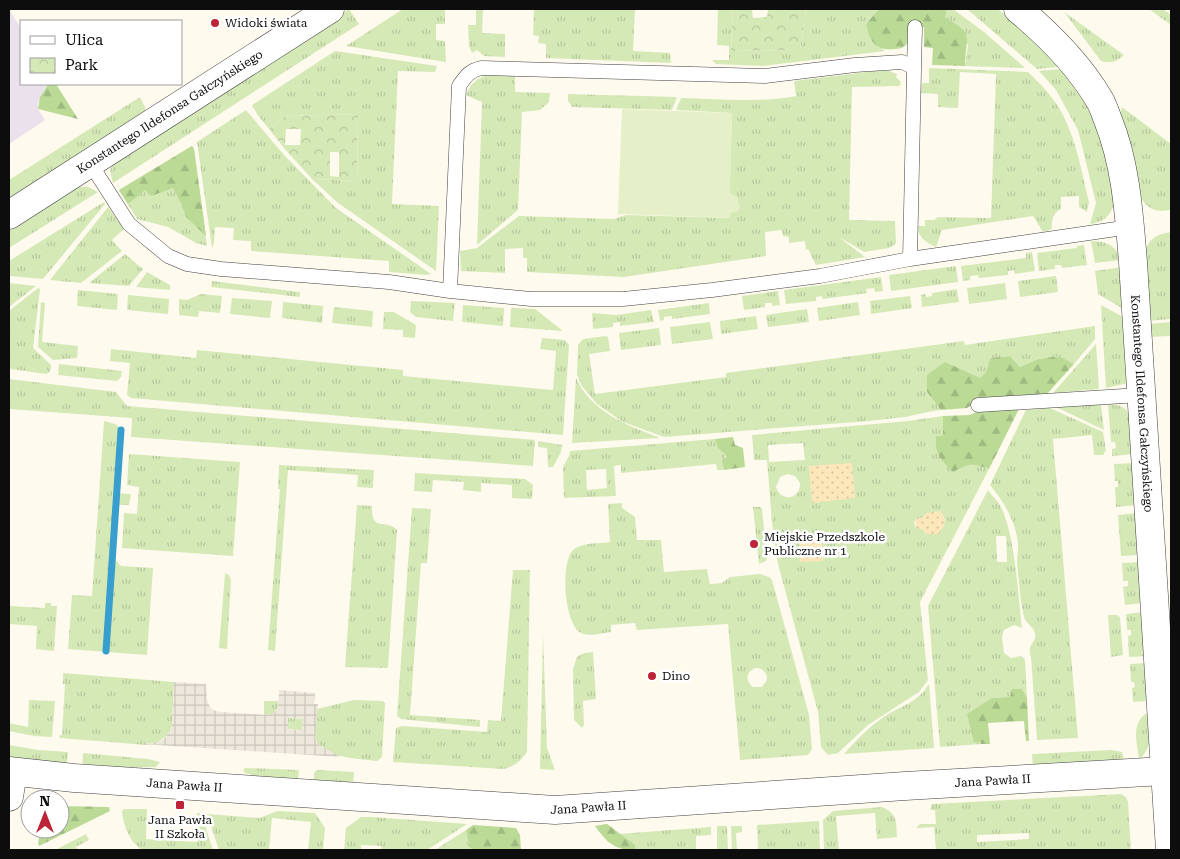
<svg xmlns="http://www.w3.org/2000/svg" width="1180" height="859" font-family="'Roboto Serif',serif">
  <defs>
    <pattern id="grass-tufts" width="24" height="20" patternUnits="userSpaceOnUse" patternTransform="scale(1.25)"><rect width="24" height="20" fill="#d5e9b7"/><path d="M3 7l-1-3M5 7V3M7 7l1-3M15 17l-1-3M17 17v-4M19 17l1-3" fill="none" stroke="#b6c79c"/></pattern>
    <pattern id="forest-firs" width="22" height="20" patternUnits="userSpaceOnUse" patternTransform="scale(1.25)"><rect width="22" height="20" fill="#bada96"/><path d="M5 1l3.5 6h-7zM16 11l3.5 6h-7z" fill="#9fba80"/></pattern>
    <pattern id="sand-dots" width="8" height="8" patternUnits="userSpaceOnUse" patternTransform="scale(1.25)"><rect width="8" height="8" fill="#fbe7b9"/><path d="M2 2h.1M6 6h.1" fill="none" stroke="#d6c59e" stroke-width="1.8" stroke-linecap="round"/></pattern>
    <pattern id="park-crowns" width="20" height="18" patternUnits="userSpaceOnUse" patternTransform="scale(1.25)"><rect width="20" height="18" fill="#d5e9b7"/><path d="M2 6a3 3 0 1 1 6 0M12 15a3 3 0 1 1 6 0" fill="none" stroke="#b6c79c"/></pattern>
    <pattern id="plaza-grid" width="8" height="8" patternUnits="userSpaceOnUse" patternTransform="scale(1.25)"><rect width="8" height="8" fill="#eee8dc"/><path d="M0 4h8M4 0v8" fill="none" stroke="#cbc6bc"/></pattern>
  </defs>
  <rect width="100%" height="100%" fill="#fffaed"/>
  <!-- industrial -->
  <path fill="#eae1ec" d="M9,9L21,29V84H48L45,87L38,103V109L45,120L9,144Z"/>
  <!-- grass -->
  <path fill="url(#grass-tufts)" fill-rule="evenodd" d="M349,9L359,24L113,183L110,171L114,161Z
    M403,9H445V24H436V40L445,41L446,62L346,46Z
    M476,9H483L482,33L505,34V57L484,56L477,50L472,53L469,46L468,25H476Z
    M491,9H635L633,51L670,53L671,63L546,58V44L538,43L539,36L533,35L534,10Z
    M718,9H733L731,51L800,50L806,9H879L866,24C868,37 874,44 885,51L763,66L716,64L712,60H729V46L717,45Z
    M947,9H953L984,32L1025,68L965,66L968,45L945,18Z
    M967,9H997L1006,15L1059,67L1037,69Z
    M1149,9H1163L1171,15V25Z
    M1064,12L1124,55C1117,62 1110,64 1101,61Z
    M335,51L437,66L435,72L398,71L392,204L439,206L436,271L338,203L312,179L357,181L358,114L285,116L269,129L257,114L252,105Z
    M929,68L1028,72C1042,85 1056,100 1064,117C1077,143 1082,174 1089,202L1087,212L1079,207V196L1061,197V209C1053,212 1051,222 1052,229L1043,232L1033,216L942,230L936,247C925,242 919,238 917,226H925V220H934L938,217L991,218L996,74L960,72L958,108L939,107H938V94L921,93L922,83H929Z
    M1061,69C1071,81 1080,93 1087,107C1096,125 1118,189 1113,207C1109,218 1100,223 1090,224L1096,203L1078,130L1056,90L1039,71Z
    M875,71H889L897,74L896,77L901,82L900,86L852,87L849,220L895,221L896,242L894,245L889,248L864,252L839,237L865,257L816,265L808,249L806,250L805,241L789,243V237L783,236L782,230L765,232L766,256L624,277L527,272V258H523V248L505,249V273L461,271L460,251L477,248L519,216L614,219L626,215L729,218L732,113L676,110L681,98C720,99 758,103 796,96L794,81Z
    M487,75L515,76V92L550,93L549,102L540,110L522,112L518,210L477,245L482,102L466,95C470,84 476,79 487,75Z
    M568,94L677,97L672,110L572,107L568,101Z
    M140,97L145,107L146,112L9,203V180Z
    M1122,107L1171,144V210C1157,212 1149,211 1141,198L1119,118Z
    M246,110L284,155L336,208L431,274L427,275L389,272V261L251,251V241L233,240L234,228L215,227L214,243L212,248L197,142Z
    M192,146L194,149L207,246L196,243L168,227L137,219L119,190Z
    M78,187H88L98,192L9,248V230Z
    M104,202L105,204L43,279L9,276V261Z
    M108,207L124,229L112,240L122,251L81,283L50,280Z
    M1171,232V319L1147,321L1144,255C1148,239 1156,234 1171,232Z
    M1091,241C1106,241 1116,245 1121,260L1095,263Z
    M1084,245L1087,265L1062,268L1061,265H1055V269L1039,271L1037,253L1077,248V246Z
    M1032,252L1035,271L1015,274L1014,270L1008,271V275L979,278L978,275L970,276V280L963,281L961,266L1026,258V253Z
    M125,254L143,269L129,286L89,283Z
    M956,266L958,282L891,291L889,275Z
    M1122,267L1125,310L1098,294L1095,271Z
    M147,272L170,285V290L136,287Z
    M1056,276L1058,292L1020,297L1018,281Z
    M881,277L883,291L875,292L874,288L866,289L867,293L823,299L822,296L816,297V301L786,304L784,290Z
    M212,281L300,292V297L211,287Z
    M9,283L36,286L9,307Z
    M1005,283L1007,299L969,304L967,288Z
    M38,288L40,289L33,348L51,365L50,372L46,374L11,369L9,366V311Z
    M957,289L959,302L922,307L921,295L925,294L926,297L932,296V293Z
    M78,290L118,294L117,310L77,306Z
    M778,291L780,305L772,306V303H765V307L744,310L742,296Z
    M201,294L222,296L220,313L199,311L198,317L179,315V299L187,300Z
    M128,295L169,299L168,314L127,310Z
    M910,296L912,308L871,314L870,301Z
    M232,298L272,301L270,318L230,314Z
    M411,301L455,303L453,321L416,317L410,312Z
    M41,302L45,303L42,342L78,346L77,358L53,360L38,347Z
    M283,302L323,306L322,323L282,318Z
    M858,302L860,315L819,321L817,308Z
    M709,303L710,314L672,319V316L664,317V320L660,321L658,310Z
    M463,305L504,308L503,326L462,322Z
    M1101,305L1125,318L1128,383L1106,388Z
    M334,307L373,311L372,327L332,323Z
    M511,308L535,309L563,331L510,327Z
    M807,309L809,322L768,327L766,315Z
    M651,310L654,322L620,326V322L613,323V327L593,329L592,313L616,315Z
    M384,312H394L416,325L415,338L403,337V330L383,329Z
    M756,316L758,329L721,334L720,321Z
    M710,322L713,339L672,344L670,327Z
    M1171,322V359L1170,336L1148,337L1147,324Z
    M1095,326V339L1074,364L1058,356L1038,359L1020,367L1010,356L990,358L986,372L980,378L927,392L941,410L933,411L905,417L869,421L664,437L623,422L597,404L581,385L577,374L578,345L583,339L606,336L608,337L610,351L589,354L595,394L726,377V373L964,341L965,345Z
    M659,328L661,345L621,350L619,333Z
    M542,338L565,340L569,345L563,435L131,398L127,395L130,363L110,361L111,349L196,358L197,350L403,370V376L553,390L556,351L540,349Z
    M1096,344L1099,389L1053,393Z
    M59,364L122,371L121,377L117,381L58,375Z
    M576,378C591,412 627,425 660,438L572,443Z
    M9,379L116,392L127,406L535,440L533,466L131,437L132,418L9,409Z
    M1101,404L1104,430L1056,407Z
    M1108,404C1119,404 1126,407 1131,417L1134,454L1112,456V449L1116,448L1115,442H1111Z
    M1050,408L1103,432L1106,450L1103,455H1094L1092,435L1053,439L1078,738L1037,740L1031,657C1026,643 1037,644 1035,633C1033,626 1026,624 1024,617C1020,600 1019,581 1017,563C1017,557 1018,551 1018,544C1016,522 1004,502 990,485L1026,410Z
    M943,416V437L936,436L965,465L976,464L989,469L920,602L928,680L919,692L868,725L838,753L828,755L821,747L818,712L778,564L772,523L767,460H754L752,435L908,421ZM803,443L805,460L769,462L768,445ZM787,474L795,476L800,483C801,499 781,503 776,487L780,477ZM942,513L945,521L937,534H926L924,530L915,527L914,521L924,517L925,514Z
    M104,421L115,424L121,429L117,493L131,494L129,505H116L112,556L121,566L153,568L147,655L68,649L72,595L92,596Z
    M715,439L726,455L723,465L724,470H717L716,464L621,473V465L614,466L616,496L564,498L563,467L569,456L570,451ZM606,469L607,488L587,490L586,470Z
    M538,441L562,445L561,452L553,467H548L547,448L538,447Z
    M129,454L240,462L233,556L122,548L124,513L137,514L139,487L127,485Z
    M1135,463L1138,505L1116,507L1115,487H1118V481H1115L1114,464Z
    M279,465L374,470L373,488L357,487L358,475L288,470L275,651L268,650L280,489H278Z
    M415,473L525,479L533,485L532,499L512,498V485L481,483V492L463,490L464,482L433,480L432,492L414,491Z
    M988,490C991,495 997,500 1000,505C1015,533 1018,595 1022,628L1014,625L1004,630L1002,637L1004,653L1011,658L1021,656L1025,660L1027,698L1022,689L1010,697L992,698L981,744L940,747L928,606ZM996,536H1006L1007,562H997Z
    M622,503V508L635,517L637,540H661L664,572L707,569L710,584L722,583L730,577L760,574L769,577L772,580L809,715L812,749L808,755L740,760L728,624L637,630L635,623L611,625V632C603,633 589,637 581,633C564,624 560,563 573,550C582,542 599,544 610,542L608,504ZM755,668C763,668 767,672 767,680L762,687H753C745,681 746,672 755,668Z
    M357,505L372,506C371,533 386,518 397,530L388,668L345,667Z
    M753,507H761L762,509L767,558L766,561L759,564Z
    M412,508L431,509L427,563H421L410,715L480,720V727L401,719L397,716Z
    M1137,513L1141,555L1121,556L1118,515Z
    M1141,562L1143,603L1125,605L1123,587L1128,586V581H1123L1122,563Z
    M513,570H530L527,752C521,761 514,767 503,769L393,762L396,728L402,726L487,732L488,720L501,721Z
    M225,573L229,575L231,580L227,649L219,648Z
    M45,603H51V606H57L54,651L36,649L37,626L9,624V606L45,608Z
    M1144,612L1147,656L1129,657L1128,636L1131,635V630H1127L1126,614Z
    M1108,615H1116L1120,617L1123,655L1111,657Z
    M543,634L547,748L555,770L540,769Z
    M593,652L596,699L583,701L584,725L582,728L574,720L573,669L577,657L584,653Z
    M1147,663L1149,701L1133,702L1132,688L1135,687L1134,682H1131L1130,664Z
    M63,673L174,682L172,726L169,734L158,742L147,745L60,738L59,736L62,735L65,684H63Z
    M929,684L934,748L844,754C856,740 869,727 885,716C903,705 917,703 929,684Z
    M29,700L55,701L52,737L34,736L9,731V723L28,727Z
    M354,700L383,701L385,703L382,757L377,761C361,759 323,758 316,740C313,733 317,718 317,709Z
    M264,701H279C278,711 273,715 264,716Z
    M1150,713C1150,731 1154,747 1139,759C1137,743 1131,726 1145,714Z
    M288,718L303,719L302,730L288,729Z
    M9,745L38,750L68,752L66,768L9,759Z
    M1112,750L1122,752L1125,763L1033,768L1032,754Z
    M83,753L148,759L160,762L156,767H152L82,769Z
    M245,768L299,770L298,779L286,784L245,773L243,770Z
    M317,770L354,772L353,788L314,781V773Z
    M1121,794L1126,797L1128,802L1131,850H936L934,827L916,828L920,824H936L935,810H930L932,804ZM1029,833V839L977,842V835Z
    M882,807C898,814 896,822 897,837L877,839L875,813L836,816L839,850H824L823,820L833,811Z
    M124,809H147L146,839L197,842L200,818L197,817V813H201L213,850C203,850 149,853 143,850C130,844 123,824 122,811Z
    M277,811L315,813L325,828L323,850H308L311,822L272,818L269,850H219L207,814L260,818Z
    M361,817H371L467,824L427,850H381V846L361,845V850H344L346,828Z
    M819,821L820,850H758L757,825Z
    M607,824L619,834L711,827V835L696,836V850H625L608,842L595,826Z
    M717,826H727L728,850H717Z
    M731,826H742V832L736,833L737,850H732Z
    M466,830L469,846L474,850H435Z
    M86,834L89,840L76,847L78,850H55Z"/>
  <!-- forest -->
  <path fill="url(#forest-firs)" d="M879,9H947L945,18C976,34 965,38 965,66L932,65L933,48L924,47V27H915C911,32 910,40 906,45C903,48 899,49 895,49C877,52 869,41 866,24Z
    M48,84H56L78,119L38,109L40,97Z
    M192,146L194,149L206,236L186,217L182,205L173,188L151,196L145,190L128,204L119,190Z
    M1010,356L1020,367L1038,359L1059,356L1074,364L1047,394L976,398L975,403L967,408L941,410L927,392V375L945,362L980,378L986,372L990,358Z
    M1019,409L989,469C973,463 969,463 953,472C940,458 935,455 936,436H943V416L970,415L979,411Z
    M733,437L735,445L743,448L745,467L724,470L722,460L726,458V455L718,448L715,439Z
    M1012,689H1022L1027,698L1029,741H1026L1024,721L988,723L990,744H981V742H974L967,714L992,698L1010,697Z
    M60,806L109,807L110,811L39,846L38,844L40,829H60Z
    M607,824L635,845V850C614,850 607,842 595,826Z
    M473,825L516,828L520,835L521,850H474L469,847L466,830Z"/>
  <!-- sand -->
  <path fill="url(#sand-dots)" d="M852,463L855,498L812,503L809,466Z
    M941,511L945,521L944,526L938,534H926L924,530L916,528L915,519L924,517L926,513Z
    M822,535L823,561L800,562L799,536Z"/>
  <!-- park -->
  <path fill="url(#park-crowns)" fill-rule="evenodd" d="M733,9H752L753,18L767,17L768,9H806L800,50L731,51Z
    M358,114L357,181L312,179L284,148L269,129L285,116ZM286,129H301L300,145H285ZM330,152H339V177L330,176Z"/>
  <!-- pitch -->
  <path fill="#e6f0c8" d="M622,109L732,113L730,193L737,197L740,207L739,211L730,213V218L618,214Z"/>
  <!-- plaza -->
  <path fill="url(#plaza-grid)" fill-rule="evenodd" d="M174,682L206,684L207,699L209,705L213,710L221,712L269,715L275,712L278,707L279,690L315,693L314,704H318L315,739L319,745L341,757L142,744L158,742L164,739L170,731L172,724ZM288,718L303,719L302,730L288,729Z"/>
  <g fill="none" stroke-linecap="round" stroke-linejoin="round">
    <!-- stream -->
    <path stroke="#389ece" stroke-width="7" d="M106,651L121,430"/>
    <!-- lane casing -->
    <g stroke="#404040" stroke-width="15">
      <path id="lane" d="M914,71L915,27
        M90,163L129,224L168,256L187,264L221,269L389,282L450,291L531,299H623L712,290L820,276L910,259L1130,227
        M450,291L459,86C466,76 469,71 481,68L765,76L855,65L902,62L911,66L914,71L910,259
        M978,405L1140,395"/>
    </g>
    <!-- street casing -->
    <g stroke="#404040" stroke-width="29">
      <g id="street">
        <path id="s1" d="M1018,9C1048,34 1079,65 1099,99C1103,105 1105,113 1108,120C1126,165 1129,214 1133,262L1170,850"/>
        <path id="s2" d="M9,215L330,9"/>
        <path id="s3" d="M9,771L74,778L555,810L905,786L1164,771"/>
        <path d="M9,797L13,772"/>
      </g>
    </g>
    <!-- lane -->
    <use href="#lane" stroke="#fff" stroke-width="14"/>
    <!-- street -->
    <use href="#street" stroke="#fff" stroke-width="28"/>
  </g>
  <!-- markers -->
  <g fill="#bd2438" stroke="#fff" stroke-width="2">
    <circle cx="215" cy="23" r="5"/>
    <circle cx="754" cy="544" r="5"/>
    <circle cx="652" cy="676" r="5"/>
    <rect x="175" y="800" width="10" height="10" rx="2.5"/>
  </g>
  <g text-anchor="middle" dominant-baseline="central" stroke-width="5" stroke-linejoin="round" paint-order="stroke">
    <!-- poi labels -->
    <g font-size="12" fill="#0d0d0d" stroke="#fff" text-anchor="start">
      <text x="225" y="23">Widoki świata</text>
      <text x="764" y="537">Miejskie Przedszkole<tspan x="764" dy="14">Publiczne nr 1</tspan></text>
      <text x="662" y="676">Dino</text>
      <text x="180" y="820" text-anchor="middle">Jana Pawła<tspan x="180" dy="14">II Szkoła</tspan></text>
    </g>
    <!-- street labels -->
    <g font-size="12" fill="#0d0d0d" stroke="#fff">
      <text stroke="none"><textPath href="#s2" startOffset="191">Konstantego Ildefonsa Gałczyńskiego</textPath></text>
      <text stroke="none"><textPath href="#s1" startOffset="431">Konstantego Ildefonsa Gałczyńskiego</textPath></text>
      <text stroke="none"><textPath href="#s3" startOffset="986">Jana Pawła II</textPath></text>
      <text stroke="none"><textPath href="#s3" startOffset="176">Jana Pawła II</textPath></text>
      <text stroke="none"><textPath href="#s3" startOffset="581">Jana Pawła II</textPath></text>
    </g>
  </g>
  <!-- border -->
  <rect width="1180" height="859" fill="none" stroke="#0d0d0d" stroke-width="20"/>
  <!-- legend -->
  <rect x="20" y="20" width="162" height="65" fill="#ffffff" stroke="#9e9e9e"/>
  <rect x="30" y="36" width="25" height="8" fill="#ffffff" stroke="#9e9e9e"/>
  <text x="65" y="45" font-size="15" fill="#0d0d0d">Ulica</text>
  <rect x="30" y="58" width="25" height="15" fill="url(#park-crowns)" stroke="#9e9e9e"/>
  <text x="65" y="70" font-size="15" fill="#0d0d0d">Park</text>
  <!-- north arrow -->
  <g transform="translate(45 814)"><circle r="24" fill="#ffffff" stroke="#9e9e9e"/>
  <path d="M0-4L9 19L0 12L-9 19Z" fill="#bd2438"/>
  <text y="-8" font-size="14" font-weight="bold" text-anchor="middle" fill="#0d0d0d">N</text>
  </g>
</svg>
